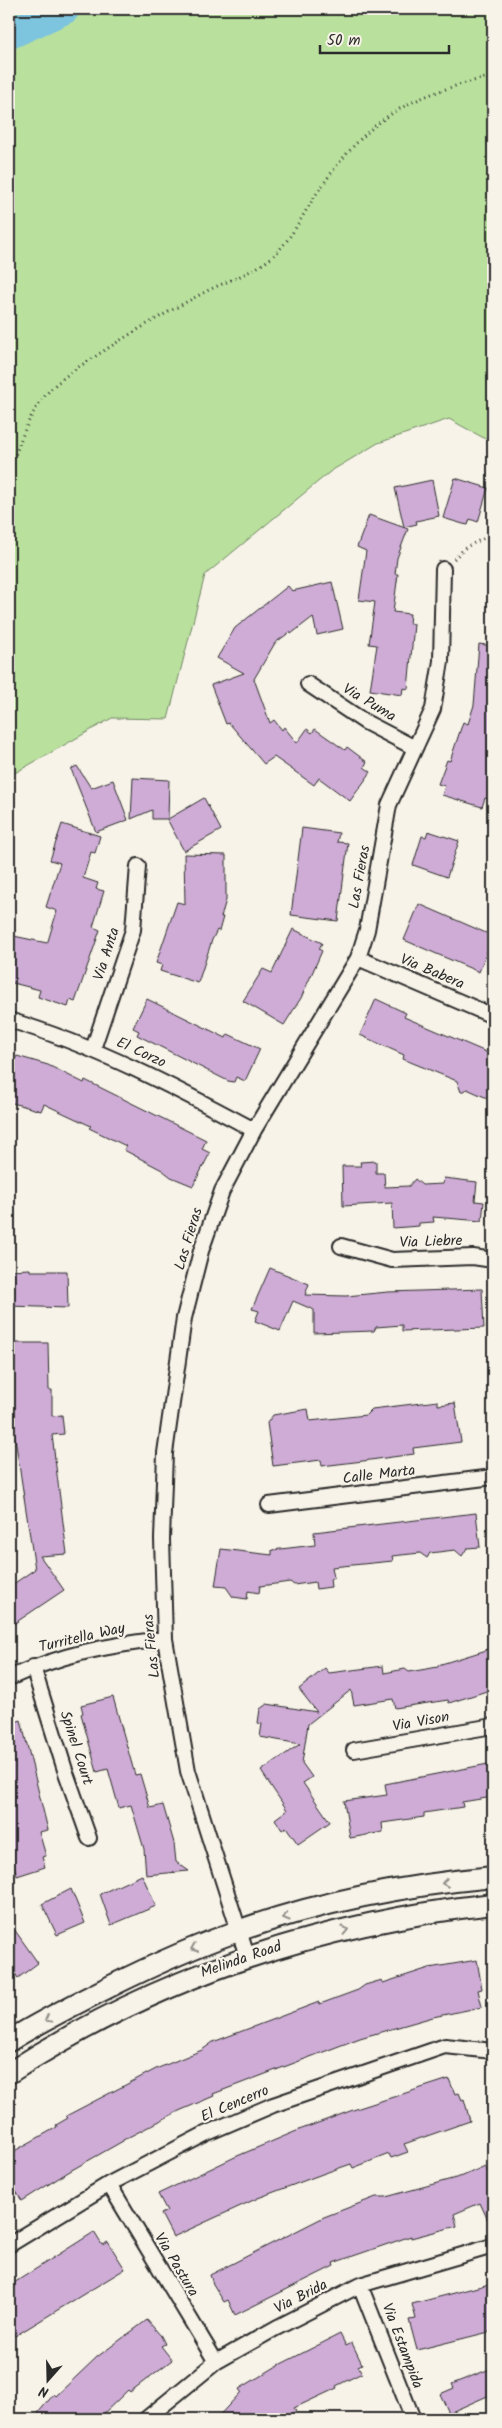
<svg xmlns="http://www.w3.org/2000/svg" width="502" height="2428" font-family="Kalam,sans-serif">
  <rect width="100%" height="100%" fill="#f7f3e8"/>
  <filter id="ink" filterUnits="userSpaceOnUse"><feTurbulence type="fractalNoise" baseFrequency=".02" numOctaves="2"/><feDisplacementMap in="SourceGraphic" scale="10" xChannelSelector="R" yChannelSelector="G"/><feConvolveMatrix kernelMatrix="1 2 1 2 8 2 1 2 1" color-interpolation-filters="sRGB"/></filter>
  <g filter="url(#ink)">
    <!-- green -->
    <path fill="#b9e19d" stroke="#728664" d="M9,9H493V443L449,419L378,443L331,471L205,575L168,719L112,718L13,774L9,791Z"/>
    <g fill="none" stroke-linecap="round" stroke-linejoin="round">
      <!-- river -->
      <path stroke="#7dc4de" stroke-width="31" d="M9,34L64,9"/>
    </g>
    <!-- building -->
    <path fill="#ceacd6" stroke="#2b2b2b" d="M455,478L488,488L478,522L470,519L468,525L463,524L443,518Z
      M432,480L439,516L416,521L417,524L404,527L395,488Z
      M369,515L408,529L397,558L395,574H398L393,612L410,614L409,623L414,624L408,689L403,688L402,695L370,690L377,645L369,644L375,602L359,600L366,551L357,547Z
      M332,582L343,629L317,635L313,617L291,634L290,632L275,643L254,679L270,723L274,720L282,730L284,727L297,743L307,729L312,733L315,729L345,750L347,747L367,762L364,767L371,772L350,801L319,778L314,785L274,757L264,764L229,723L226,724L211,685L244,673L217,658L235,628L288,586L292,591Z
      M479,644L493,646V782L488,799L485,798L482,807L442,795L445,786L438,784L447,760L450,761L463,722L468,724L474,705Z
      M77,766L91,788L113,780L128,820L96,832L71,769Z
      M133,778L169,780L168,819L204,798L221,830L184,851L167,819H152V810L131,819Z
      M62,824L100,836L95,853L91,852L83,878L98,883L96,889L104,891L93,927L100,930L75,1002L70,1000L68,1007L38,997L40,990L9,982V935L47,943L48,941L57,911L46,907L60,863L50,860Z
      M302,828L339,833L337,842L348,843L338,921L291,915Z
      M428,831L459,841L447,877L413,865L422,836L426,837Z
      M184,854L226,855V900L221,917H223L219,931L217,930L212,940L198,983L160,971L162,965L156,963L177,902L185,904Z
      M419,904L493,936L479,972L404,940Z
      M293,929L322,943L319,949L322,951L301,998L284,1025L243,1001L263,969L272,973Z
      M147,999L226,1038L228,1034L260,1049L245,1081L236,1077L234,1082L228,1081L137,1035L139,1031L133,1028Z
      M376,999L406,1013L404,1017L493,1055V1084L487,1098L467,1089L461,1092L457,1081L403,1059L404,1055L360,1035Z
      M17,1056L48,1065L84,1083L85,1080L206,1140L202,1149L210,1153L193,1186L171,1177L162,1170L124,1150L126,1146L89,1128L91,1126L44,1104L41,1111L9,1102V1058L15,1059Z
      M376,1161V1173H384L385,1187L409,1186L415,1179L422,1185L443,1184L444,1178L477,1182L475,1201L484,1202L482,1221L433,1217L434,1222L419,1223V1226L393,1228L392,1203L343,1206L342,1166H361L360,1162Z
      M270,1268L309,1284L305,1295L346,1296L388,1292L482,1289L484,1328L402,1331V1325L376,1327L374,1331L314,1333V1310L293,1301L280,1331L255,1321L259,1311L252,1309Z
      M30,1269V1271H67L68,1308L9,1306V1270Z
      M15,1343H48L49,1390H52V1416L62,1415L64,1434L52,1435L67,1554L40,1556L64,1590L9,1627V1587L35,1569L13,1425L11,1345Z
      M438,1401V1405L455,1403L461,1442L413,1448L414,1454L363,1461L322,1466L321,1460L273,1466L267,1423L273,1415L308,1409L310,1421L366,1415L372,1409Z
      M476,1513L480,1547L467,1548L462,1556L455,1550L430,1553L427,1558L420,1553L392,1556L393,1561L332,1567L334,1578L330,1579L331,1587L316,1589L315,1582L294,1585L290,1582L260,1586L259,1593L248,1591L247,1599L233,1597L226,1587L215,1586L221,1549L272,1555V1550L315,1545L314,1532Z
      M493,1648V1689L449,1703L448,1700L395,1708L393,1699L354,1705L351,1690L308,1724L302,1763L312,1777L303,1783L330,1822L298,1844L286,1827L282,1830L275,1819L287,1810L261,1771L300,1744L260,1737L262,1724L258,1723L260,1709L267,1704L317,1712L299,1689L325,1668L329,1673L383,1666L384,1673L405,1669L409,1672L438,1667V1665Z
      M113,1697L135,1775L140,1774L150,1808L163,1805L174,1843L176,1862L189,1871L146,1875L144,1849L131,1805L119,1808L108,1769L97,1772L81,1714L83,1713L81,1705Z
      M21,1720L48,1830L39,1832L46,1856L42,1857L45,1867L17,1876L9,1847V1724Z
      M493,1763V1797L462,1802L463,1807L424,1813V1817L382,1823L383,1832L350,1838L344,1801L387,1795L385,1784Z
      M142,1875L156,1906L111,1925L100,1894Z
      M71,1889L85,1923L57,1935L42,1904Z
      M9,1922L38,1963L18,1978L9,1966Z
      M477,1960L482,1989L478,1990L482,2007L433,2017L360,2038L213,2094L214,2096L179,2111L123,2140V2141L70,2171L22,2201L9,2180V2154L57,2127L56,2125L68,2118L66,2116L156,2069L202,2050L213,2042L319,2002L320,2004L358,1990L365,1985L382,1980L383,1983L429,1968Z
      M449,2079L455,2094L459,2093L462,2100L464,2099L470,2121L404,2144L408,2152L391,2158L389,2154L353,2168L351,2164L325,2173L258,2198L173,2237L161,2214L167,2211L158,2194L235,2157L299,2130L353,2110Z
      M485,2166L493,2184V2231L480,2203L454,2214L457,2226L411,2238V2236L333,2263L334,2266L235,2315L228,2300L224,2302L213,2284L210,2275L324,2217L376,2197H386L463,2176Z
      M94,2232L102,2245L108,2242L125,2269L15,2336L9,2326V2286Z
      M493,2283V2331L417,2350L409,2320L416,2319L412,2304Z
      M147,2320L161,2336L165,2344L161,2346L172,2360L130,2392L128,2390L98,2419H46L38,2413L54,2394L56,2396L97,2357Z
      M340,2334L346,2346L352,2343L362,2364L358,2366L362,2373L336,2386L337,2388L294,2408L296,2411L283,2419H216L241,2392L239,2389L277,2366Z
      M490,2369L493,2383L488,2385L492,2394L449,2413L440,2394L454,2388L452,2384Z"/>
    <g fill="none" stroke-linecap="round" stroke-linejoin="round">
      <!-- street casing -->
      <g stroke="#2b2b2b" stroke-width="18">
        <path id="street" d="M308,684L365,722L415,748
          M358,958L493,1016
          M9,1020C96,1046 174,1087 254,1130
          M93,1049L133,930L138,866
          M341,1246L392,1260L473,1257L493,1260
          M269,1505L493,1477
          M33,1667L65,1770L89,1838
          M9,1678C62,1654 108,1645 165,1639
          M354,1750L493,1726
          M247,1956L188,1771L165,1639L162,1539L165,1453L184,1318L201,1251L222,1191L254,1130L358,958L367,930L389,805L433,709L441,661L443,569
          M109,2184L216,2362
          M9,2245L109,2184L205,2134L273,2105L445,2046L493,2051
          M360,2285L413,2419
          M146,2419L216,2362L276,2328L360,2285L493,2246"/>
      </g>
      <!-- secondary casing -->
      <g stroke="#2b2b2b" stroke-width="24">
        <path id="secondary" d="M9,2041C41,2021 75,2004 109,1987C151,1966 193,1947 238,1931C318,1902 408,1885 493,1877
          M9,2073C156,1978 319,1923 493,1904"/>
      </g>
      <!-- path -->
      <path stroke="#2b2b2b" stroke-width="3" stroke-dasharray="1 4" stroke-linecap="butt" d="M9,473C18,448 26,420 43,398C57,380 77,368 96,356C132,332 169,311 207,291C229,280 252,273 271,258C290,242 303,214 317,193C369,117 405,97 493,76
        M454,559L466,547L493,534"/>
      <!-- street -->
      <use href="#street" stroke="#f7f3e8" stroke-width="14"/>
      <!-- secondary -->
      <use href="#secondary" stroke="#f7f3e8" stroke-width="20"/>
    </g>
    <!-- one-way arrows -->
    <defs><path id="oneway-chevron" d="M-2-3.5L2.5 0L-2 3.5" fill="none" stroke-width="1.6" stroke-linecap="round" stroke-linejoin="round" transform="scale(1.25)"/></defs>
    <g stroke="#918f8a">
      <use href="#oneway-chevron" transform="translate(445 1883) rotate(171)"/>
      <use href="#oneway-chevron" transform="translate(286 1917) rotate(164)"/>
      <use href="#oneway-chevron" transform="translate(345 1930) rotate(-13)"/>
      <use href="#oneway-chevron" transform="translate(194 1948) rotate(158)"/>
      <use href="#oneway-chevron" transform="translate(48 2019) rotate(151)"/>
    </g>
  </g>
  <g text-anchor="middle" dominant-baseline="central" stroke-width="4.5" stroke-linejoin="round" paint-order="stroke">
    <!-- street labels -->
    <g font-size="15" fill="#2b2b2b" stroke="#f7f3e8">
      <text transform="translate(369 703) rotate(31)">Via Puma</text>
      <text transform="translate(360 877) rotate(-80)">Las Fieras</text>
      <text transform="translate(107 954) rotate(-72)">Via Anta</text>
      <text transform="translate(432 972) rotate(23)">Via Babera</text>
      <text transform="translate(141 1053) rotate(25)">El Corzo</text>
      <text transform="translate(189 1239) rotate(-73)">Las Fieras</text>
      <text transform="translate(431 1242) rotate(-2)">Via Liebre</text>
      <text transform="translate(379 1475) rotate(-7)">Calle Marta</text>
      <text transform="translate(82 1638) rotate(-13)">Turritella Way</text>
      <text transform="translate(152 1646) rotate(-96)">Las Fieras</text>
      <text transform="translate(421 1722) rotate(-10)">Via Vison</text>
      <text transform="translate(76 1748) rotate(72)">Spinel Court</text>
      <text transform="translate(241 1960) rotate(-19)">Melinda Road</text>
      <text transform="translate(235 2104) rotate(-23)">El Cencerro</text>
      <text transform="translate(176 2265) rotate(59)">Via Pastura</text>
      <text transform="translate(301 2297) rotate(-27)">Via Brida</text>
      <text transform="translate(402 2346) rotate(69)">Via Estampida</text>
    </g>
  </g>
  <!-- margin -->
  <rect width="502" height="2428" fill="none" stroke="#f7f3e8" stroke-width="30"/>
  <rect x="15" y="15" width="472" height="2398" fill="none" stroke="#2b2b2b" stroke-width="2" filter="url(#ink)"/>
  <!-- north arrow -->
  <g transform="translate(48 2380) rotate(200)" stroke="#f7f3e8" stroke-width="4" paint-order="stroke">
  <path d="M0-4L9 19L0 12L-9 19Z" fill="#2b2b2b"/>
  <text y="-8" font-size="14" font-weight="bold" text-anchor="middle" fill="#2b2b2b">N</text>
  </g>
  <!-- scale -->
  <path d="M320 45v8h129v-8" fill="none" stroke="#2b2b2b" stroke-width="2.5"/>
  <text x="327" y="45" font-size="15" fill="#2b2b2b" stroke="#f7f3e8" stroke-width="4" paint-order="stroke">50 m</text>
</svg>
